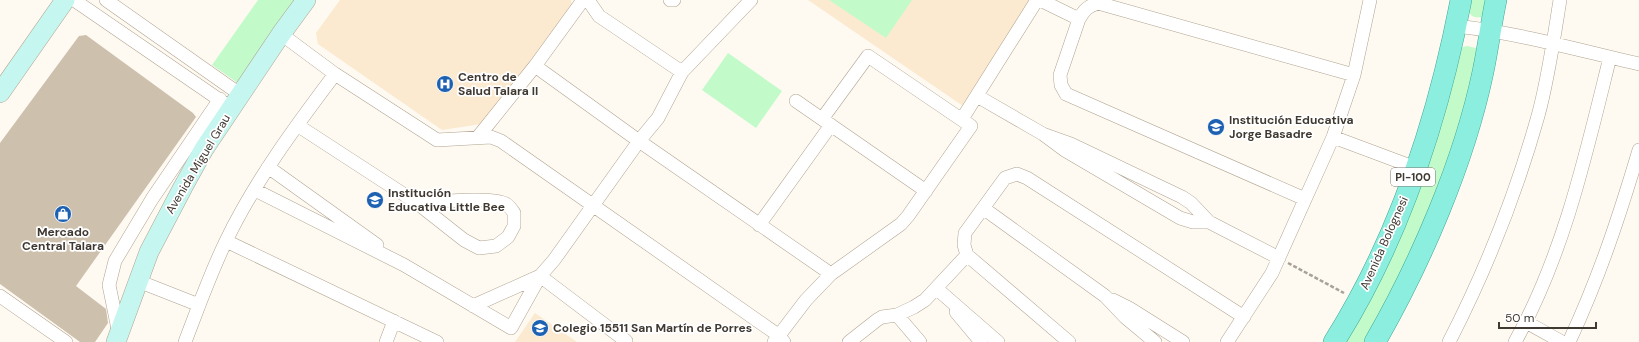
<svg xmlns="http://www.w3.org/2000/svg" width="1639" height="342" font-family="'DM Sans',sans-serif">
  <rect width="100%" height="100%" fill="#fef9f1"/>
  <!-- built -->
  <path fill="#fbeacf" d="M340,0H571L572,5L488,123L442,130L318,44L316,33Z
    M808,0H1036L963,106Z
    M535,313L577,342H515Z"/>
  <!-- green -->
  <path fill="#c2fbc9" d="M258,0H311L245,88L212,65Z
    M829,0H912L886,38Z
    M1468,0H1490L1483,17C1468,19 1469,12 1468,0Z
    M1467,46L1476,48L1480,54L1471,95L1428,219L1366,342H1341L1425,171L1441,126L1462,47Z
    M728,53L782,91L756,128L702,90Z"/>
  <!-- building -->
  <path fill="#cdc0ad" d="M86,35L193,113L196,117L76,286L106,309L108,323L95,342H80L0,284V143L79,36Z"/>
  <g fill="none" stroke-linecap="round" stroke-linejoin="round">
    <!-- minor casing -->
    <g stroke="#b0a491" stroke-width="14">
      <path id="minor" d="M74,0L227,105
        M106,0L241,95
        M588,0L599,16L682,72
        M670,0H674
        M1040,0L1079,19
        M1456,26C1519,33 1578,50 1639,64
        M281,34L335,74L437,140L491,137L501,141L778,335L784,342
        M535,66L639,141L831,274
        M977,96L1043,134L1066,151L1180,218L1193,222H1209
        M796,101L926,191
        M962,119L1037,0
        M297,125L417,203L464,240L479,248L496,246L508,237L514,226V213C512,210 509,206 506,204C493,196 435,202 417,203
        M1043,134L1071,144L1182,197L1191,203L1209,222L1279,258
        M478,137L535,66L583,0
        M1333,137L1416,168
        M268,167L377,245
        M255,190L404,265L511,328L540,276L554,260L639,141L658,118L682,72L751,0
        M1305,199L1066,94L1061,85L1060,75L1079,19C1084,10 1088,6 1098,3L1354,75
        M983,208L1105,296L1125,317L1155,342
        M759,225L831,125
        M226,241L437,342
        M138,281L199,305
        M937,289L998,342
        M0,296L66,342
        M1113,300L1129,308L1183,342
        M473,306L540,276L626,341
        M956,312L981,342
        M897,315L920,342
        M1526,322L1562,342
        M119,334L109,285L115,261L152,199L220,99
        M185,342C198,308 210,274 226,241C255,181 295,127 335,74
        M386,342L394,321
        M774,342L806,300L831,274L901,224L908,216L971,126L868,56L822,119
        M849,342L877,320L882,317L897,315L914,307L925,300L967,255
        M1069,342L967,255L964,245L965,233L1005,178L1017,174L1027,178L1244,317
        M1227,342L1272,273L1333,137L1354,75L1370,0
        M1449,342C1486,270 1516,194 1538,116C1548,80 1554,37 1560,0
        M1515,342C1564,254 1586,154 1610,57
        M1569,342C1599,278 1619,217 1639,150"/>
    </g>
    <!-- secondary casing -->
    <g stroke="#b0a491" stroke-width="20">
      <path id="secondary" d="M0,93L65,0
        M116,342L149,252L183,187L204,149L281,34L306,0"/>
    </g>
    <!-- primary casing -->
    <g stroke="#3ea795" stroke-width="22">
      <path id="primary" d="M1334,342C1399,239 1438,119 1461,0
        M1375,342C1421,262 1464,162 1483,72C1488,48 1491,24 1496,0"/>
    </g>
    <!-- path -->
    <path stroke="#a7a19a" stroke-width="2.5" stroke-dasharray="4 2" stroke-linecap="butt" d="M1288,263L1344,293"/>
    <!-- minor -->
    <use href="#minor" stroke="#fff" stroke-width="13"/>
    <!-- secondary -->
    <use href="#secondary" stroke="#c5f6ef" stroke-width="19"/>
    <!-- primary -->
    <use href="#primary" stroke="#8beedf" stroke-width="21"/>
  </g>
  <!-- icons -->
  <defs>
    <g id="hospital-disc" transform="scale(0.9)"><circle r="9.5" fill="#1d61b2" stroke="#fff"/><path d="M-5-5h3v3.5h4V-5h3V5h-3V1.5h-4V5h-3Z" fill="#fff"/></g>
    <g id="school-disc" transform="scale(0.9)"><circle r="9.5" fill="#1d61b2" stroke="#fff"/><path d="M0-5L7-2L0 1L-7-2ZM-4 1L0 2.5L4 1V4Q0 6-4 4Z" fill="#fff"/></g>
    <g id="shop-disc" transform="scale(0.9)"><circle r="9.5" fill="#1d61b2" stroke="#fff"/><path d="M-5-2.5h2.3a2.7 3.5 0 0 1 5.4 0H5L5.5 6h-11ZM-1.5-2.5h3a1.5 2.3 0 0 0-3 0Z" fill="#fff"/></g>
  </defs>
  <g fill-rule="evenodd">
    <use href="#hospital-disc" x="445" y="84"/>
    <use href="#school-disc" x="1216" y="127"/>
    <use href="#school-disc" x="375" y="200"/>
    <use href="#shop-disc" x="63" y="214"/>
    <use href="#school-disc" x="540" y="328"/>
  </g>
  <g text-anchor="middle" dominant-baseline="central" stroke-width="3.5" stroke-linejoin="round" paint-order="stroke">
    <!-- shield labels -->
    <rect fill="#fff" stroke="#797470" stroke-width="1" x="1391" y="168" width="44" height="18" rx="3"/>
    <g font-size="11" font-weight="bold" fill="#3f3932">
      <text x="1413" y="177">PI-100</text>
    </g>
    <!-- poi labels -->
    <g font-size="12" font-weight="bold" fill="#3f3932" stroke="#fff" text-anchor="start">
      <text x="458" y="77">Centro de<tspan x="458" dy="14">Salud Talara II</tspan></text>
      <text x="1229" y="120">Institución Educativa<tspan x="1229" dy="14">Jorge Basadre</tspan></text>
      <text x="388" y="193">Institución<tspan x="388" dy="14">Educativa Little Bee</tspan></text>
      <text x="63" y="232" text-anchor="middle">Mercado<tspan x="63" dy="14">Central Talara</tspan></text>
      <text x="553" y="328">Colegio 15511 San Martín de Porres</text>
    </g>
    <!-- street labels -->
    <g font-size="12" fill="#3f3932" stroke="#fff">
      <text transform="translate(198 164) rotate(-59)">Avenida Miguel Grau</text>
      <text transform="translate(1384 243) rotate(-66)">Avenida Bolognesi</text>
    </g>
  </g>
  <!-- scale -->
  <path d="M1499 322v6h97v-6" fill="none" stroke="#3f3932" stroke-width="2"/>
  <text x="1505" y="322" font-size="12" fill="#3f3932" stroke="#ffffff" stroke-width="3" paint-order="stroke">50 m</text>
</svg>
